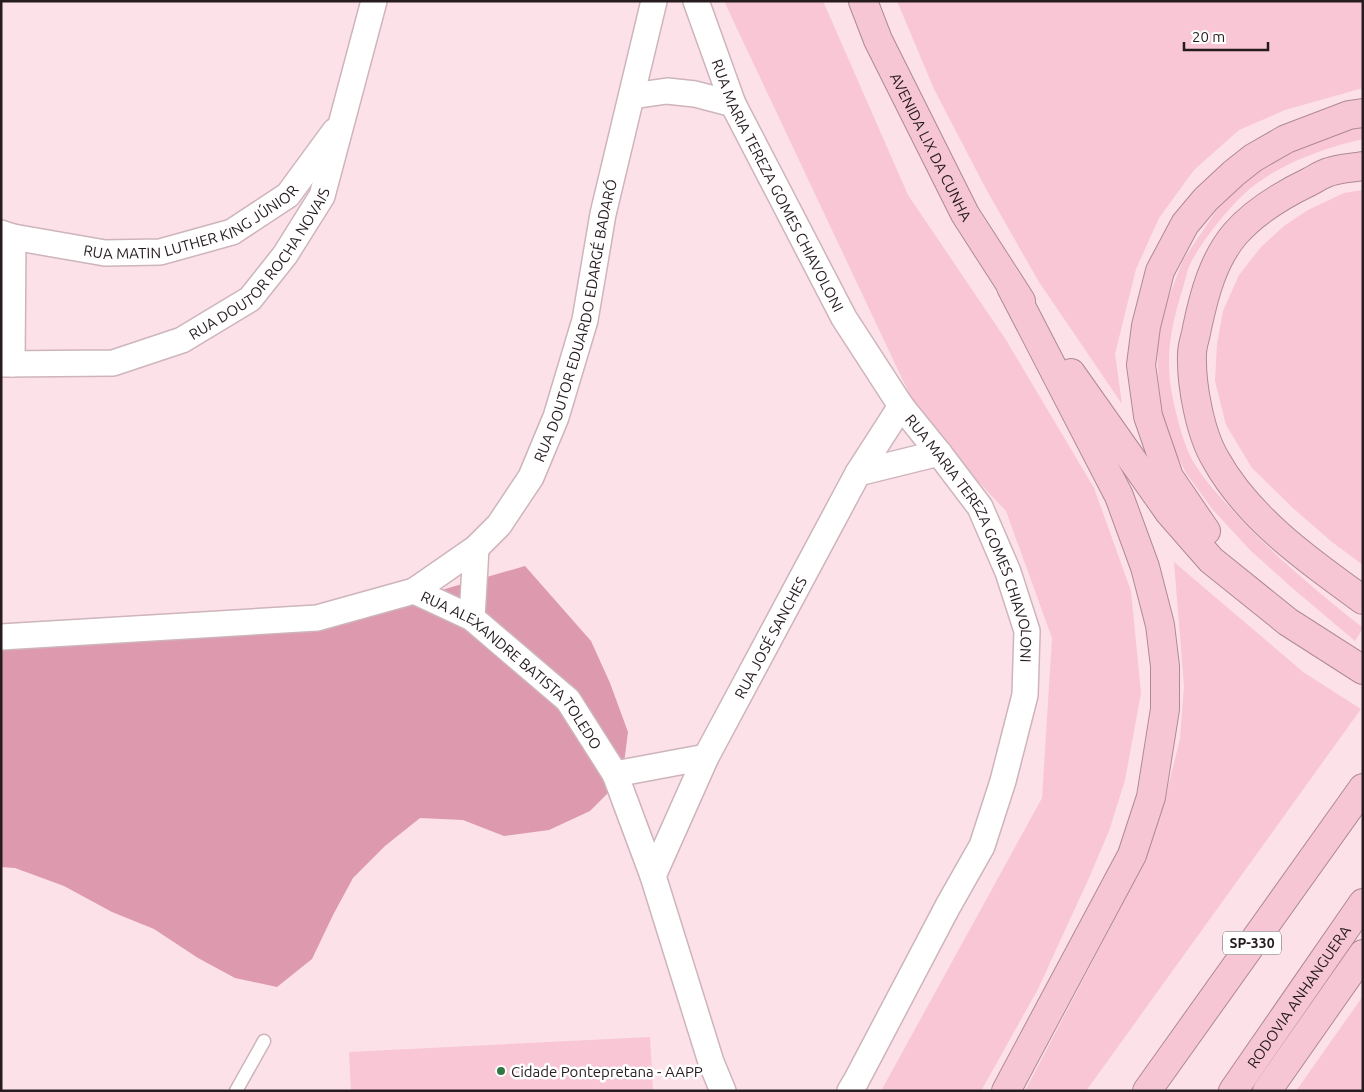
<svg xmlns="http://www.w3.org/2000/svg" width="1364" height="1092" font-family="Ubuntu,sans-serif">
  <rect width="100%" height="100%" fill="#fce1e8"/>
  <!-- green -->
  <path fill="#f8c6d5" d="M724,1H823L908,195L1006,340L1094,488L1131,591L1141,693L1125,780L1109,831L1089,878L1038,989L981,1091H881L1042,798L1052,638L1006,511L923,423Z
    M897,1H1363V88L1285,110L1239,130L1194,170L1159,218L1136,269L1115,354L1122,404L1039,282L986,189L934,89Z
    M1363,126V139C1325,148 1287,161 1256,184C1233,201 1205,237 1191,262C1187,270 1185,282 1182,291C1167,339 1164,371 1178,420C1182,436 1187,452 1196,466C1206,482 1221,498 1234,512C1273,555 1318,592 1363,628L1355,641L1290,586L1251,551L1213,510L1186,473L1171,444L1162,413L1158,375L1157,341L1165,307L1183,260L1219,207L1248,177L1278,158L1323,136Z
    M1363,190V565L1332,542L1294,509L1252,468L1226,425L1215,381L1217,344L1223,311L1239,275L1261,247L1284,226L1308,210L1344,193Z
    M1174,562L1303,672L1361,709L1086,1091H1025L1142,867L1166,795L1180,739L1184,686Z
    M1363,996V1088L1360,1091H1296Z
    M650,1037L653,1091H351L349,1052Z"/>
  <!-- forest -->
  <path fill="#dd99ae" d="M525,566L591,641L610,683L628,732L622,779L590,811L549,830L504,836L463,820L420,818L385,846L353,878L333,915L312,959L277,987L235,978L198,958L154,929L112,912L64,886L15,868L1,867V627L341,619Z"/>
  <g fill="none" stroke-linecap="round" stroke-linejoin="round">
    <!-- lane casing -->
    <g stroke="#ceb4bb" stroke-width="15">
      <path id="lane" d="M236,1091L264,1041"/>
    </g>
    <!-- street casing -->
    <g stroke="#ceb4bb" stroke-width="28">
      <g id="street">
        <path id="s1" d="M696,1L733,104L844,318L901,406L939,453L980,507L1008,572L1027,631L1025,695L1003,781L982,846L948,906L856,1081L850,1091"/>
        <path d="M632,96L667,91L695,94L733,104"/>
        <path id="s2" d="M1,233L13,237L105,253L160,252L232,232L288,195L335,131"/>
        <path id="s3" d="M1,364L113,363L182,340L250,299L285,255L322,196L374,1"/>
        <path d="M12,364L13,237"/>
        <path d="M858,473L939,453"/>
        <path id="s4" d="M414,591L476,548L499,525L531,477L556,417L585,320L603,214L654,1"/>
        <path d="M472,618L476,548"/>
        <path id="s5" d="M1,637L317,618L414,591L472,618L568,700L615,774L653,876L711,1062L723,1091"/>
        <path d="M615,774L706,757"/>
        <path id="s6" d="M653,876L706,757L858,473L901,406"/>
      </g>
    </g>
    <!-- highway casing -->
    <g stroke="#ae8a95" stroke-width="30">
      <g id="highway">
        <path id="s7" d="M863,1L878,40L965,214L1021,301"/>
        <path d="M1363,166C1352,168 1340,168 1329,172C1322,174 1315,179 1309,182C1282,195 1255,211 1235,234C1213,260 1204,295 1197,328C1196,336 1192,345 1192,354C1191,384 1200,434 1216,460C1248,518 1310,562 1363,600"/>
        <path d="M1071,373L1169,512L1211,560L1288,622L1363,670"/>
        <path d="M1206,531L1169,477L1148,416L1141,365L1146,326L1160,271L1185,224L1206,199L1234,173L1253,158L1286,139L1349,115L1363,113"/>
        <path d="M1006,1091L1132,855L1151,797L1165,709V666L1160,625L1145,567L1119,496L1011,287"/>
        <path d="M1147,1091L1363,788"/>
        <path id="s8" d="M1233,1091L1363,903"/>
        <path d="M1267,1091L1363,954"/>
      </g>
    </g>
    <!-- lane -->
    <use href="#lane" stroke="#fff" stroke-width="12"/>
    <!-- street -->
    <use href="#street" stroke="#fff" stroke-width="25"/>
    <!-- highway -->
    <use href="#highway" stroke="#f7c6d4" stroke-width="28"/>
  </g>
  <!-- markers -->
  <circle fill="#317743" stroke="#fff" stroke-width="2" cx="501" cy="1071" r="5"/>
  <g text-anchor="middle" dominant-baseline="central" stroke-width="5" stroke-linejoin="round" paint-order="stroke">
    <!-- shield labels -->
    <rect fill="#fff" stroke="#676062" stroke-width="1" x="1223" y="931.5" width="58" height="23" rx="4"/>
    <g font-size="14" font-weight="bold" fill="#261c1f">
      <text x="1252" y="943">SP-330</text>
    </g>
    <!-- street labels -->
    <g font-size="15" fill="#261c1f" stroke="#fff">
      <text stroke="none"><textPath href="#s7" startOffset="161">AVENIDA LIX DA CUNHA</textPath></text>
      <text stroke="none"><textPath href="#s1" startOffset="202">RUA MARIA TEREZA GOMES CHIAVOLONI</textPath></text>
      <text stroke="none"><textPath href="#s2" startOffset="199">RUA MATIN LUTHER KING JÚNIOR</textPath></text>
      <text stroke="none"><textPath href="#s3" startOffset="296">RUA DOUTOR ROCHA NOVAIS</textPath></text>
      <text stroke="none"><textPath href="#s4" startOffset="329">RUA DOUTOR EDUARDO EDARGÉ BADARÓ</textPath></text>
      <text stroke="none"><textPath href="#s1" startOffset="608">RUA MARIA TEREZA GOMES CHIAVOLONI</textPath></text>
      <text stroke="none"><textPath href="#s6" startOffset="266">RUA JOSÉ SANCHES</textPath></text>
      <text stroke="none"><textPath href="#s5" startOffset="545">RUA ALEXANDRE BATISTA TOLEDO</textPath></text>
      <text stroke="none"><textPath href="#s8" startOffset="115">RODOVIA ANHANGUERA</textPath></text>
    </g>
    <!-- poi labels -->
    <g font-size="15" fill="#261c1f" stroke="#fff" text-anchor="start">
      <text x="511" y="1071">Cidade Pontepretana - AAPP</text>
    </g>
  </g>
  <!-- border -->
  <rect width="1364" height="1092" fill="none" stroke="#261c1f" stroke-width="5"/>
  <!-- scale -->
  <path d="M1184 42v8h84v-8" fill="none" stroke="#261c1f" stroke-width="2.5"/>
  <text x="1192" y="42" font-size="15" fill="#261c1f" stroke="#ffffff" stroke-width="4" paint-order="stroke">20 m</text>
</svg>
